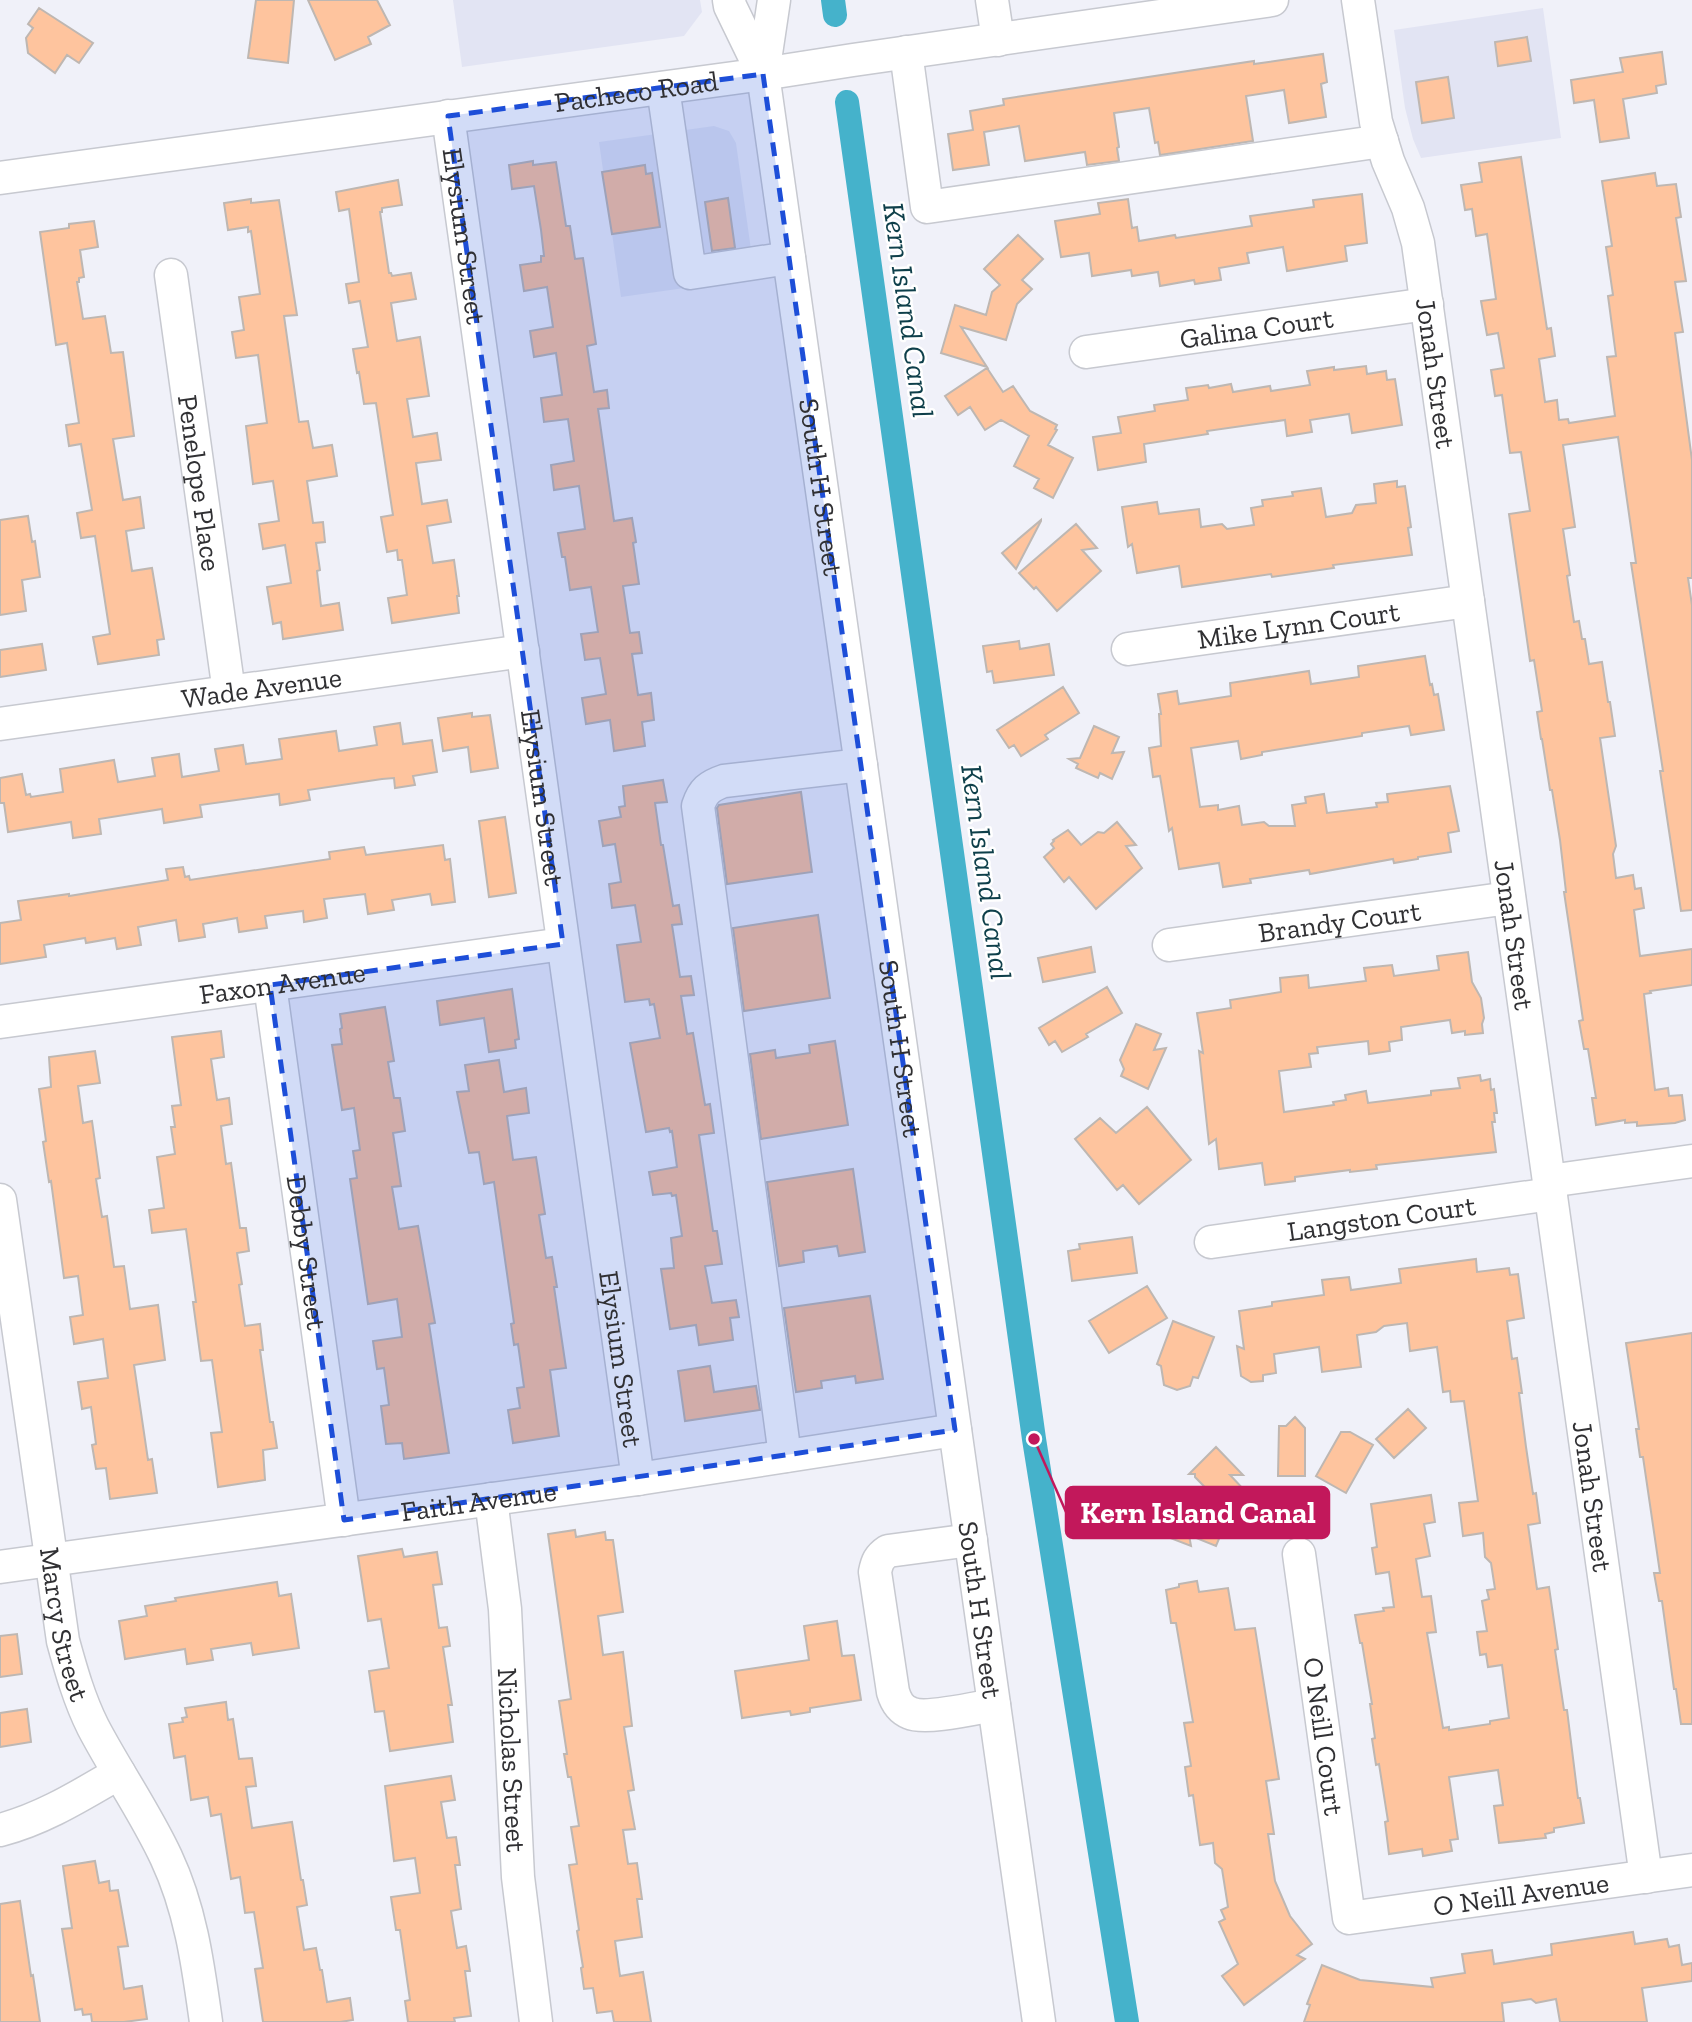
<svg xmlns="http://www.w3.org/2000/svg" width="1692" height="2022" font-family="'Zilla Slab',serif">
  <rect width="100%" height="100%" fill="#f0f1f9"/>
  <!-- built -->
  <path fill="#e2e4f3" d="M453,0H700L702,12L684,36L462,67Z
    M1543,8L1561,138L1421,158L1413,139L1405,108L1394,30Z
    M714,126L729,131L736,143L755,278L621,297L599,142Z"/>
  <g fill="none" stroke-linecap="round" stroke-linejoin="round">
    <!-- canal -->
    <path stroke="#45b2cb" stroke-width="24" d="M833,0L835,15
      M847,102L1034,1439L1127,2022"/>
  </g>
  <!-- building -->
  <path fill="#fec49e" stroke="#beb7b2" stroke-width="2" d="M256,0H294L288,63L248,58Z
    M308,0H377L390,25L368,37L371,44L335,60Z
    M39,8L93,43L79,63L67,55L55,73L28,53L26,38L33,28L28,24Z
    M1527,37L1531,61L1498,66L1495,42Z
    M1662,52L1666,84L1656,86L1657,93L1623,99L1629,138L1600,142L1594,100L1574,103L1571,80L1623,72L1620,58Z
    M1323,54L1327,82L1321,84L1326,117L1289,123L1284,90L1246,96L1253,141L1160,155L1158,142L1155,143L1149,108L1114,113L1119,147L1117,148L1119,161L1087,165L1085,152L1025,161L1019,126L984,132L989,165L953,170L948,134L973,130L970,111L1004,105L1003,99L1254,61V64Z
    M1448,77L1454,118L1422,123L1416,82Z
    M1521,157L1547,329L1551,328L1555,356L1539,359L1545,402L1557,400L1559,420L1568,419L1569,423L1615,416L1607,357L1616,356L1608,296L1613,295L1606,247L1612,246L1602,181L1655,173L1657,186L1676,184L1681,217L1676,218L1686,281L1675,282L1683,332L1675,333L1692,460V578H1688L1692,605V910L1681,911L1660,771H1663L1631,563H1636L1618,437L1563,445L1575,527L1563,529L1570,575L1567,576L1574,622L1579,621L1582,639H1585L1589,664L1602,662L1608,702H1610L1615,736L1600,738L1616,846L1613,854L1616,878L1633,875L1635,889L1641,888L1644,908L1634,910L1640,956L1692,949V985L1650,991L1651,993L1644,994L1655,1090L1668,1088L1669,1096L1682,1095L1685,1120L1675,1123L1637,1126V1122L1625,1123V1120L1596,1125L1592,1098H1596L1588,1049H1584L1579,1021L1583,1020L1564,892H1566L1560,840L1552,790H1550L1542,739H1541L1537,712L1542,711L1534,660L1530,661L1509,514L1530,511L1521,452L1510,453L1502,395L1495,396L1491,370L1504,368L1498,333L1487,335L1481,301L1496,299L1487,234L1476,236L1472,209L1465,210L1461,185L1482,182L1479,163Z
    M533,161V165L556,162L566,226H570L575,259L583,258L596,344L587,346L594,392L607,390L609,408L598,409L614,521L632,518L636,542L633,543L639,584L623,586L630,633L639,632L642,653L632,654L638,695L651,693L654,720L642,722L645,746L614,751L610,720L586,724L582,698L606,694L600,658L585,660L581,634L598,632L591,587L570,590L565,557H562L558,533L585,529L579,486L554,490L551,465L574,461L568,419L544,422L541,398L562,395L556,353L534,357L530,331L553,327L547,287L524,291L520,265L541,262V256H544L541,230L534,186L512,189L509,165Z
    M645,165L646,174L652,173L660,227L612,234L602,172Z
    M398,180L402,205L382,208V212H380L389,273H391L392,276L411,273L416,299L391,303L397,341L420,337L429,396L407,399L413,437L437,433L441,460L416,463L422,504L447,500L451,522L427,526L433,563L454,560L459,596H457L459,613L392,623L388,598L407,595L402,560H398L397,550L387,552L381,517L393,515L392,509L376,403L364,404L359,372L357,373L353,349L368,347L360,301L349,303L346,284L359,282L349,209L339,211L336,192Z
    M1362,194L1367,243L1345,246L1347,261L1287,271L1283,247L1247,253L1249,263L1219,268L1221,280L1195,284L1194,280L1160,286L1158,272L1132,276L1131,270L1092,276L1089,253L1061,257L1055,221L1100,214L1098,203L1128,199L1132,228L1137,227L1139,241L1175,235L1176,238L1252,226L1250,216L1314,207L1313,200Z
    M728,198L735,248L712,251L705,202Z
    M251,199V203L279,200L297,315L284,316L299,422L308,421L313,448L332,445L337,476L307,481L313,523L323,522L325,542L316,543L320,570L317,571L321,606L339,603L343,630L283,639L281,622L273,624L267,587L291,583L285,545L263,549L259,524L279,521L273,481L253,484L246,426L267,423L258,355L236,358L232,332L244,330L239,297L260,294L251,231L248,232V227L228,230L224,203Z
    M94,221L98,247L80,250L84,277L79,278V282H77L83,319L105,316L111,353L123,352L134,436L113,439L123,500L140,497L144,528L126,531L132,571L152,568L164,639L157,640L159,655L98,664L93,637L110,634L95,536L81,538L77,513L92,510L81,444L69,446L66,425L79,423L67,343L56,345L40,232L69,228V224Z
    M1018,235L1043,259L1022,280L1032,289L1017,304L1006,340L961,327L987,367L941,353L955,305L986,315L992,292L1000,285L984,269Z
    M1366,366L1367,374L1386,371L1387,380L1395,379L1402,425L1352,433L1349,414L1310,420L1312,432L1287,436L1285,420L1207,431L1208,434L1144,444L1146,462L1098,470L1093,437L1121,433L1118,417L1155,411L1154,405L1188,400L1186,388L1208,385L1209,388L1231,384L1233,392L1270,386L1271,391L1310,385L1307,371L1334,367V370Z
    M987,368L1003,392L1013,386L1030,411L1057,425L1055,429L1057,430L1048,445L1073,458L1053,498L1034,488L1039,479L1014,466L1029,436L1001,420L985,430L970,407L958,415L945,396Z
    M1397,481V487L1405,486L1411,527L1408,528L1412,555L1333,565L1334,568L1272,577L1271,574L1182,587L1179,566L1137,573L1132,544L1128,547L1122,507L1157,502L1159,514L1199,509L1201,527L1222,524L1227,529L1254,525L1251,508L1263,506L1262,500L1293,496L1292,492L1321,488L1326,517L1352,513L1356,505L1376,503L1374,484Z
    M28,516L32,542L35,541L40,577L22,580L26,611L0,615V520Z
    M1041,520V521L1016,569L1002,553Z
    M1076,524L1097,548L1082,550L1101,571L1057,611L1036,587L1034,589L1019,573Z
    M1019,641L1020,649L1049,644L1054,675L994,683L992,671L987,672L983,646Z
    M42,644L46,670L0,677V650Z
    M1425,656L1430,685L1432,684L1434,695L1438,694L1444,730L1411,735L1409,726L1362,733V736L1262,752V755L1241,759L1238,741L1191,748L1200,807L1218,805V810L1239,806L1242,825L1264,822L1269,826H1295L1292,805L1306,803L1305,797L1324,794L1327,813L1377,807L1376,803L1388,802L1387,794L1450,786L1459,831L1448,833L1451,852L1418,857V859L1394,863L1393,859L1310,874L1309,870L1250,879L1251,883L1223,887L1219,863L1179,869L1172,828L1169,831L1160,776L1153,777L1149,748L1161,746L1159,714H1161L1158,694L1177,691L1179,704L1231,696L1230,683L1309,671L1311,684L1359,677L1358,666Z
    M1063,687L1079,713L1045,735L1048,739L1021,756L1014,745L1009,748L997,730Z
    M472,713V717L490,715L498,768L471,772L468,747L443,751L438,718Z
    M400,723L403,744L432,740L437,772L413,776L415,785L395,788L394,778L382,779L308,790L310,800L280,805L279,794L200,805L202,817L164,823L162,809L99,819L101,834L73,838L71,822L8,832L4,803H0V778L22,774L26,795L30,794L31,797L63,792L60,769L114,760L118,782L155,776L152,758L179,754L182,777L219,771L215,749L243,745L246,764L282,759L279,739L336,731L339,751L377,745L374,727Z
    M1094,726L1119,737L1112,753L1124,752L1112,779L1100,773L1098,778L1076,768L1078,764L1069,759L1080,758Z
    M663,780L667,802L655,803L661,845H663L673,906L679,905L682,924L672,925L680,977L691,976L694,995L681,996L687,1034L693,1033L705,1105L710,1104L714,1133L699,1135L713,1231H717L722,1264L705,1266L712,1303L736,1300L739,1317L730,1318L733,1340L699,1345L696,1325L670,1329L661,1269L674,1268L671,1238L682,1236L676,1195L672,1196L671,1193L653,1195L649,1172L677,1167L672,1131L670,1132L669,1128L646,1132L630,1043L660,1038L654,1004L650,1005L649,999L625,1002L617,945L641,942L635,905L612,908L609,884L621,882L615,844L603,846L599,821L621,817L619,807L625,806L623,786Z
    M801,792L812,872L727,884L717,808L719,805Z
    M505,817L516,893L489,897L479,821Z
    M1117,822L1136,845L1126,846L1142,868L1096,909L1069,877L1064,882L1044,857L1054,848L1051,844L1054,841L1053,840L1068,830L1081,845L1098,832L1104,833Z
    M443,845L445,860L450,859L455,902L432,905L430,894L392,900L394,910L368,914L365,894L324,899L327,918L304,922L303,911L265,916L267,928L239,932L237,918L203,924L205,937L179,941L176,920L138,927L141,945L117,949L115,938L86,943L85,938L44,945L46,957L0,964V923L21,920L18,901L69,894V896L168,880L166,869L183,867L185,877L189,876L190,880L330,859L329,852L364,847L366,855Z
    M818,915L830,998L744,1011L733,928Z
    M1091,947L1095,972L1043,982L1038,958Z
    M1468,952L1472,982L1481,998L1484,1018L1482,1024L1483,1033L1465,1035V1031L1452,1033L1450,1020L1401,1027L1402,1040L1389,1042L1390,1051L1369,1054L1368,1041L1317,1047L1318,1053L1309,1054L1311,1067L1279,1071L1284,1112L1334,1105L1333,1102L1346,1100L1345,1095L1366,1091L1368,1103L1431,1095V1091L1460,1088L1458,1078L1480,1075L1481,1081L1490,1079L1491,1090L1494,1089L1497,1113H1494L1495,1122H1492L1496,1152L1376,1165L1377,1169L1350,1172V1170L1295,1177V1181L1265,1185L1262,1163L1219,1169L1216,1139L1209,1144L1199,1051L1203,1053L1197,1013L1231,1008L1230,1000L1281,992L1280,978L1308,975L1309,988L1366,981L1364,968L1392,965L1394,976L1439,970L1437,956Z
    M1107,987L1122,1013L1086,1034L1088,1037L1062,1052L1055,1041L1049,1045L1039,1028Z
    M512,989L519,1039L515,1040L516,1048L489,1052L484,1018L440,1025L437,1001Z
    M385,1007L394,1061L388,1062L394,1098H400L405,1131L393,1133L401,1186L392,1187L399,1229L418,1226L435,1323L429,1324L449,1453L404,1459L402,1443L386,1444L381,1406L389,1405L384,1368L377,1369L373,1341L402,1337L397,1299L368,1304L350,1179L357,1178L353,1151L360,1150L354,1108L342,1110L332,1045L342,1044L340,1029L342,1028L340,1014Z
    M1136,1024L1161,1034L1154,1050L1166,1048L1148,1089L1121,1076L1124,1069L1120,1060Z
    M221,1031L224,1057L211,1059L217,1100L229,1098L232,1124L221,1126L226,1164L231,1163L240,1228H246L249,1251L237,1253L242,1284L239,1285L245,1326L260,1324L263,1350H260L270,1422H273L277,1448L263,1450L265,1480L218,1487L211,1433L222,1432L212,1360L201,1361L193,1302H196L186,1229L152,1233L149,1210L164,1208L157,1157L175,1154L171,1127H175L172,1106L181,1105L172,1037Z
    M835,1041L848,1125L761,1139L750,1054L775,1050L776,1058L810,1053L809,1045Z
    M95,1051L100,1083L78,1086L83,1123L92,1121L100,1178L96,1179L102,1217L107,1216L114,1267L124,1266L130,1309L158,1305L165,1360L134,1365L148,1460L152,1459L157,1493L110,1499L106,1468L96,1469L92,1445L96,1444L91,1407L82,1409L78,1382L108,1378L103,1339L74,1344L70,1317L83,1315L78,1276L64,1278L51,1181L49,1182L43,1142L46,1141L39,1089L51,1087L49,1057Z
    M499,1060L504,1092L526,1088L529,1113L507,1116L513,1160L536,1157L545,1214L539,1215L546,1258L552,1257L557,1287H554L566,1368L550,1370L559,1436L513,1443L508,1410L520,1408L517,1388L524,1387L518,1344L514,1345L511,1324L514,1323L494,1182L484,1184L479,1152L469,1153L457,1092L469,1091L465,1065Z
    M1147,1107L1191,1160L1139,1204L1123,1185L1117,1190L1075,1139L1100,1118L1116,1133Z
    M853,1169L865,1252L839,1256L837,1246L803,1251L804,1262L779,1266L767,1182Z
    M1132,1237L1137,1273L1072,1281L1068,1251L1080,1249L1079,1244Z
    M1476,1259L1477,1272L1509,1268L1510,1275L1518,1274L1524,1318L1507,1321L1512,1359L1517,1358L1522,1393H1519L1526,1447L1533,1494L1536,1493L1540,1523L1528,1525L1537,1589L1549,1587L1558,1649L1555,1650L1564,1710H1567L1578,1798H1580L1584,1823L1554,1828V1832L1545,1834L1546,1838L1499,1843L1494,1806L1503,1805L1498,1770L1449,1777L1458,1839L1450,1840L1452,1851L1423,1856L1422,1849L1389,1854L1385,1822L1388,1821L1379,1764L1376,1765L1372,1739L1375,1738L1370,1704H1372L1362,1643H1360L1355,1615L1384,1611L1383,1608L1394,1607L1389,1572L1376,1574L1372,1548L1377,1547L1371,1504L1431,1495L1435,1522L1424,1524L1430,1556L1416,1559L1422,1597L1431,1596L1436,1632L1427,1633L1443,1728L1449,1727V1730L1490,1724V1721L1509,1718L1502,1665L1488,1667L1486,1654L1480,1655L1477,1632L1487,1631L1482,1601L1489,1599L1487,1590L1495,1589L1491,1563L1485,1557L1483,1533L1463,1536L1459,1503L1478,1501L1464,1401L1451,1402L1450,1391L1443,1392L1437,1347L1410,1351L1407,1323L1384,1326L1376,1332L1357,1335L1361,1367L1322,1372L1319,1347L1274,1354L1276,1373L1263,1375V1381L1251,1382L1241,1376L1237,1346L1244,1349L1239,1311L1272,1306V1302L1324,1295L1322,1280L1349,1277L1351,1290L1401,1283L1399,1269Z
    M1147,1286L1167,1318L1109,1353L1089,1321Z
    M870,1296L883,1379L856,1383L855,1376L821,1381L822,1388L796,1392L784,1308Z
    M1173,1321L1214,1337L1198,1378L1193,1377L1190,1386L1177,1390L1164,1385L1161,1366L1157,1364Z
    M1692,1333V1724H1681L1676,1689H1674L1662,1601H1659L1654,1573H1660L1643,1457H1640L1636,1429H1639L1626,1343Z
    M710,1366L714,1392L756,1386L760,1410L685,1421L678,1371Z
    M1408,1409L1426,1428L1394,1458L1376,1439Z
    M1295,1417L1305,1428V1476H1278L1279,1426H1286Z
    M1341,1432H1350L1373,1445L1346,1493L1316,1476Z
    M1216,1447L1243,1475H1230L1247,1493L1229,1512L1195,1477V1474H1189Z
    M1182,1493L1184,1506L1226,1522L1216,1546L1189,1535L1191,1546L1165,1536L1171,1522L1168,1515L1171,1508L1178,1504Z
    M575,1530L576,1537L605,1532L606,1540H613L623,1612L598,1616L603,1655L623,1652L632,1726L624,1727L634,1790L628,1791L635,1829L623,1830L628,1864L637,1863L642,1899H637L642,1937L615,1941L620,1976L643,1972L651,2022H614L612,2011L597,2013L593,1988L584,1989L581,1968L583,1967L577,1931L579,1930L569,1865L577,1864L571,1827L579,1826L571,1777H568L564,1754H567L559,1701L571,1699L548,1534Z
    M402,1549L404,1557L437,1552L442,1584L433,1585L439,1628L447,1627L450,1646L443,1647L452,1705H448L453,1742L390,1751L384,1711L375,1712L369,1671L389,1668L381,1619L368,1621L358,1556Z
    M1197,1581L1199,1592L1228,1588L1235,1630L1255,1628L1279,1779L1266,1781L1274,1834H1268L1275,1881L1290,1916L1312,1944L1297,1955L1305,1959L1244,2005L1222,1976L1238,1964L1219,1922L1225,1919L1221,1910L1228,1907L1222,1869L1215,1863L1213,1843L1200,1845L1193,1795L1189,1796L1185,1767L1191,1766L1184,1723L1193,1722L1176,1623H1171L1166,1590L1179,1587V1584Z
    M277,1582L279,1596L291,1594L299,1648L253,1655L251,1643L211,1649L213,1660L187,1664L185,1649L125,1659L119,1621L147,1616L145,1606L176,1601L175,1598Z
    M837,1621L842,1656L854,1655L861,1700L810,1708V1712L791,1715L790,1711L742,1718L735,1671L809,1660L804,1626Z
    M17,1634L22,1674L0,1677V1636Z
    M226,1702L228,1720L233,1719L239,1759L252,1758L256,1786L246,1787L252,1828L292,1822L301,1880H303L307,1905L297,1907L304,1950L316,1948L320,1970H322L327,2002L350,1998L353,2020L340,2022H263L255,1969L263,1968L254,1912L245,1913L240,1877L231,1879L221,1814L211,1816L208,1797L191,1800L185,1756L174,1758L169,1724L183,1722L182,1718L187,1717L185,1708Z
    M27,1709L31,1742L0,1747V1713Z
    M451,1776L455,1800L441,1802L447,1838L456,1837L460,1865H455L461,1909L451,1911L457,1948L466,1946L470,1971H465L471,2016L454,2018L455,2022H408L405,2001L410,2000L400,1930H396L391,1897L420,1893L415,1858L394,1861L385,1786Z
    M95,1861L99,1883L109,1881L110,1891L118,1890L128,1946L118,1947L124,1989L142,1986L147,2019L124,2022H92L91,2014L83,2015L82,2009L75,2010L62,1929L72,1928L63,1866Z
    M20,1901L31,1976L33,1975L40,2022H0V1904Z
    M1633,1932L1635,1944L1667,1939L1669,1947L1679,1945L1682,1965L1692,1963V1981L1642,1988L1647,2022H1560L1556,1999L1536,2003L1531,1999L1502,2003L1504,2022H1304L1310,2005L1307,2004L1322,1965L1360,1980L1433,1987L1431,1978L1465,1973L1462,1954L1492,1950L1494,1964L1552,1955L1551,1944Z"/>
  <g fill="none" stroke-linecap="round" stroke-linejoin="round">
    <!-- minor casing -->
    <g stroke="#c7c9d0" stroke-width="35">
      <g id="minor">
        <path d="M729,0L730,6L763,74"/>
        <path id="s1" d="M774,0L763,74L1039,2022"/>
        <path d="M992,0L998,40"/>
        <path id="s2" d="M1358,0L1376,122L1388,161L1408,208L1418,243L1646,1877"/>
        <path d="M906,52L927,207L1382,141"/>
        <path d="M663,88L690,273L789,258"/>
        <path id="s3" d="M448,116L638,1479"/>
        <path id="s4" d="M0,178L763,74L853,60L1272,0"/>
        <path id="s5" d="M171,275L229,692"/>
        <path id="s6" d="M1086,352L1427,304"/>
        <path id="s7" d="M1128,649L1468,601"/>
        <path id="s8" d="M0,724L523,651"/>
        <path id="s9" d="M1169,945L1509,898"/>
        <path id="s10" d="M270,985L344,1520"/>
        <path id="s11" d="M0,1022L563,944"/>
        <path d="M1549,1181L1692,1161"/>
        <path id="s12" d="M0,1200L63,1641C71,1670 79,1699 93,1727C116,1771 145,1812 166,1857C191,1910 198,1965 206,2022"/>
        <path id="s13" d="M1211,1242L1551,1194"/>
        <path d="M785,1456L698,806C703,791 709,786 724,781L861,765"/>
        <path id="s14" d="M491,1499L505,1609L518,1877L536,2022"/>
        <path d="M971,1540L888,1551C879,1557 877,1562 875,1572L893,1692C896,1702 900,1709 910,1713C925,1720 976,1708 994,1705"/>
        <path id="s15" d="M1299,1554L1349,1918L1692,1870"/>
        <path id="s16" d="M0,1567L638,1479L955,1430"/>
        <path d="M0,1830C43,1819 81,1795 119,1773"/>
      </g>
    </g>
    <!-- minor -->
    <use href="#minor" stroke="#fff" stroke-width="32"/>
  </g>
  <!-- marked area -->
  <path fill="#1d4ed8" fill-opacity="0.2" stroke="#1d4ed8" stroke-width="5" stroke-dasharray="14 9" stroke-linejoin="round" d="M763,74L955,1430L344,1520L270,985L563,944L448,116Z"/>
  <g text-anchor="middle" dominant-baseline="central" stroke-width="5" stroke-linejoin="round" paint-order="stroke">
    <!-- street labels -->
    <g font-size="28" fill="#303033" stroke="#fff">
      <text stroke="none"><textPath href="#s4" startOffset="642">Pacheco Road</textPath></text>
      <text stroke="none"><textPath href="#s3" startOffset="121">Elysium Street</textPath></text>
      <text stroke="none"><textPath href="#s6" startOffset="172">Galina Court</textPath></text>
      <text stroke="none"><textPath href="#s2" startOffset="383">Jonah Street</textPath></text>
      <text stroke="none"><textPath href="#s5" startOffset="210">Penelope Place</textPath></text>
      <text stroke="none"><textPath href="#s1" startOffset="492">South H Street</textPath></text>
      <text stroke="none"><textPath href="#s7" startOffset="172">Mike Lynn Court</textPath></text>
      <text stroke="none"><textPath href="#s8" startOffset="264">Wade Avenue</textPath></text>
      <text stroke="none"><textPath href="#s3" startOffset="688">Elysium Street</textPath></text>
      <text stroke="none"><textPath href="#s9" startOffset="172">Brandy Court</textPath></text>
      <text stroke="none"><textPath href="#s2" startOffset="950">Jonah Street</textPath></text>
      <text stroke="none"><textPath href="#s11" startOffset="285">Faxon Avenue</textPath></text>
      <text stroke="none"><textPath href="#s1" startOffset="1059">South H Street</textPath></text>
      <text stroke="none"><textPath href="#s13" startOffset="172">Langston Court</textPath></text>
      <text stroke="none"><textPath href="#s10" startOffset="270">Debby Street</textPath></text>
      <text stroke="none"><textPath href="#s3" startOffset="1255">Elysium Street</textPath></text>
      <text stroke="none"><textPath href="#s2" startOffset="1517">Jonah Street</textPath></text>
      <text stroke="none"><textPath href="#s16" startOffset="483">Faith Avenue</textPath></text>
      <text stroke="none"><textPath href="#s1" startOffset="1626">South H Street</textPath></text>
      <text stroke="none"><textPath href="#s12" startOffset="429">Marcy Street</textPath></text>
      <text stroke="none"><textPath href="#s15" startOffset="184">O Neill Court</textPath></text>
      <text stroke="none"><textPath href="#s14" startOffset="262">Nicholas Street</textPath></text>
      <text stroke="none"><textPath href="#s15" startOffset="541">O Neill Avenue</textPath></text>
    </g>
    <!-- water labels -->
    <g font-size="30" font-style="italic" fill="#0e3f4a" stroke="#fff">
      <text transform="translate(908 310) rotate(82)">Kern Island Canal</text>
      <text transform="translate(986 872) rotate(82)">Kern Island Canal</text>
    </g>
  </g>
  <!-- callouts -->
  <path fill="none" stroke="#c2185b" stroke-width="2.5" d="M1034 1439L1066 1512"/>
  <circle fill="#c2185b" stroke="#fff" stroke-width="2.5" cx="1034" cy="1439" r="7"/>
  <rect fill="#c2185b" stroke="#c2185b" stroke-width="2.5" x="1066" y="1487" width="263" height="51" rx="7"/>
  <g font-size="30" text-anchor="middle" font-weight="bold" fill="#fff">
    <text x="1198" y="1523">Kern Island Canal</text>
  </g>
</svg>
